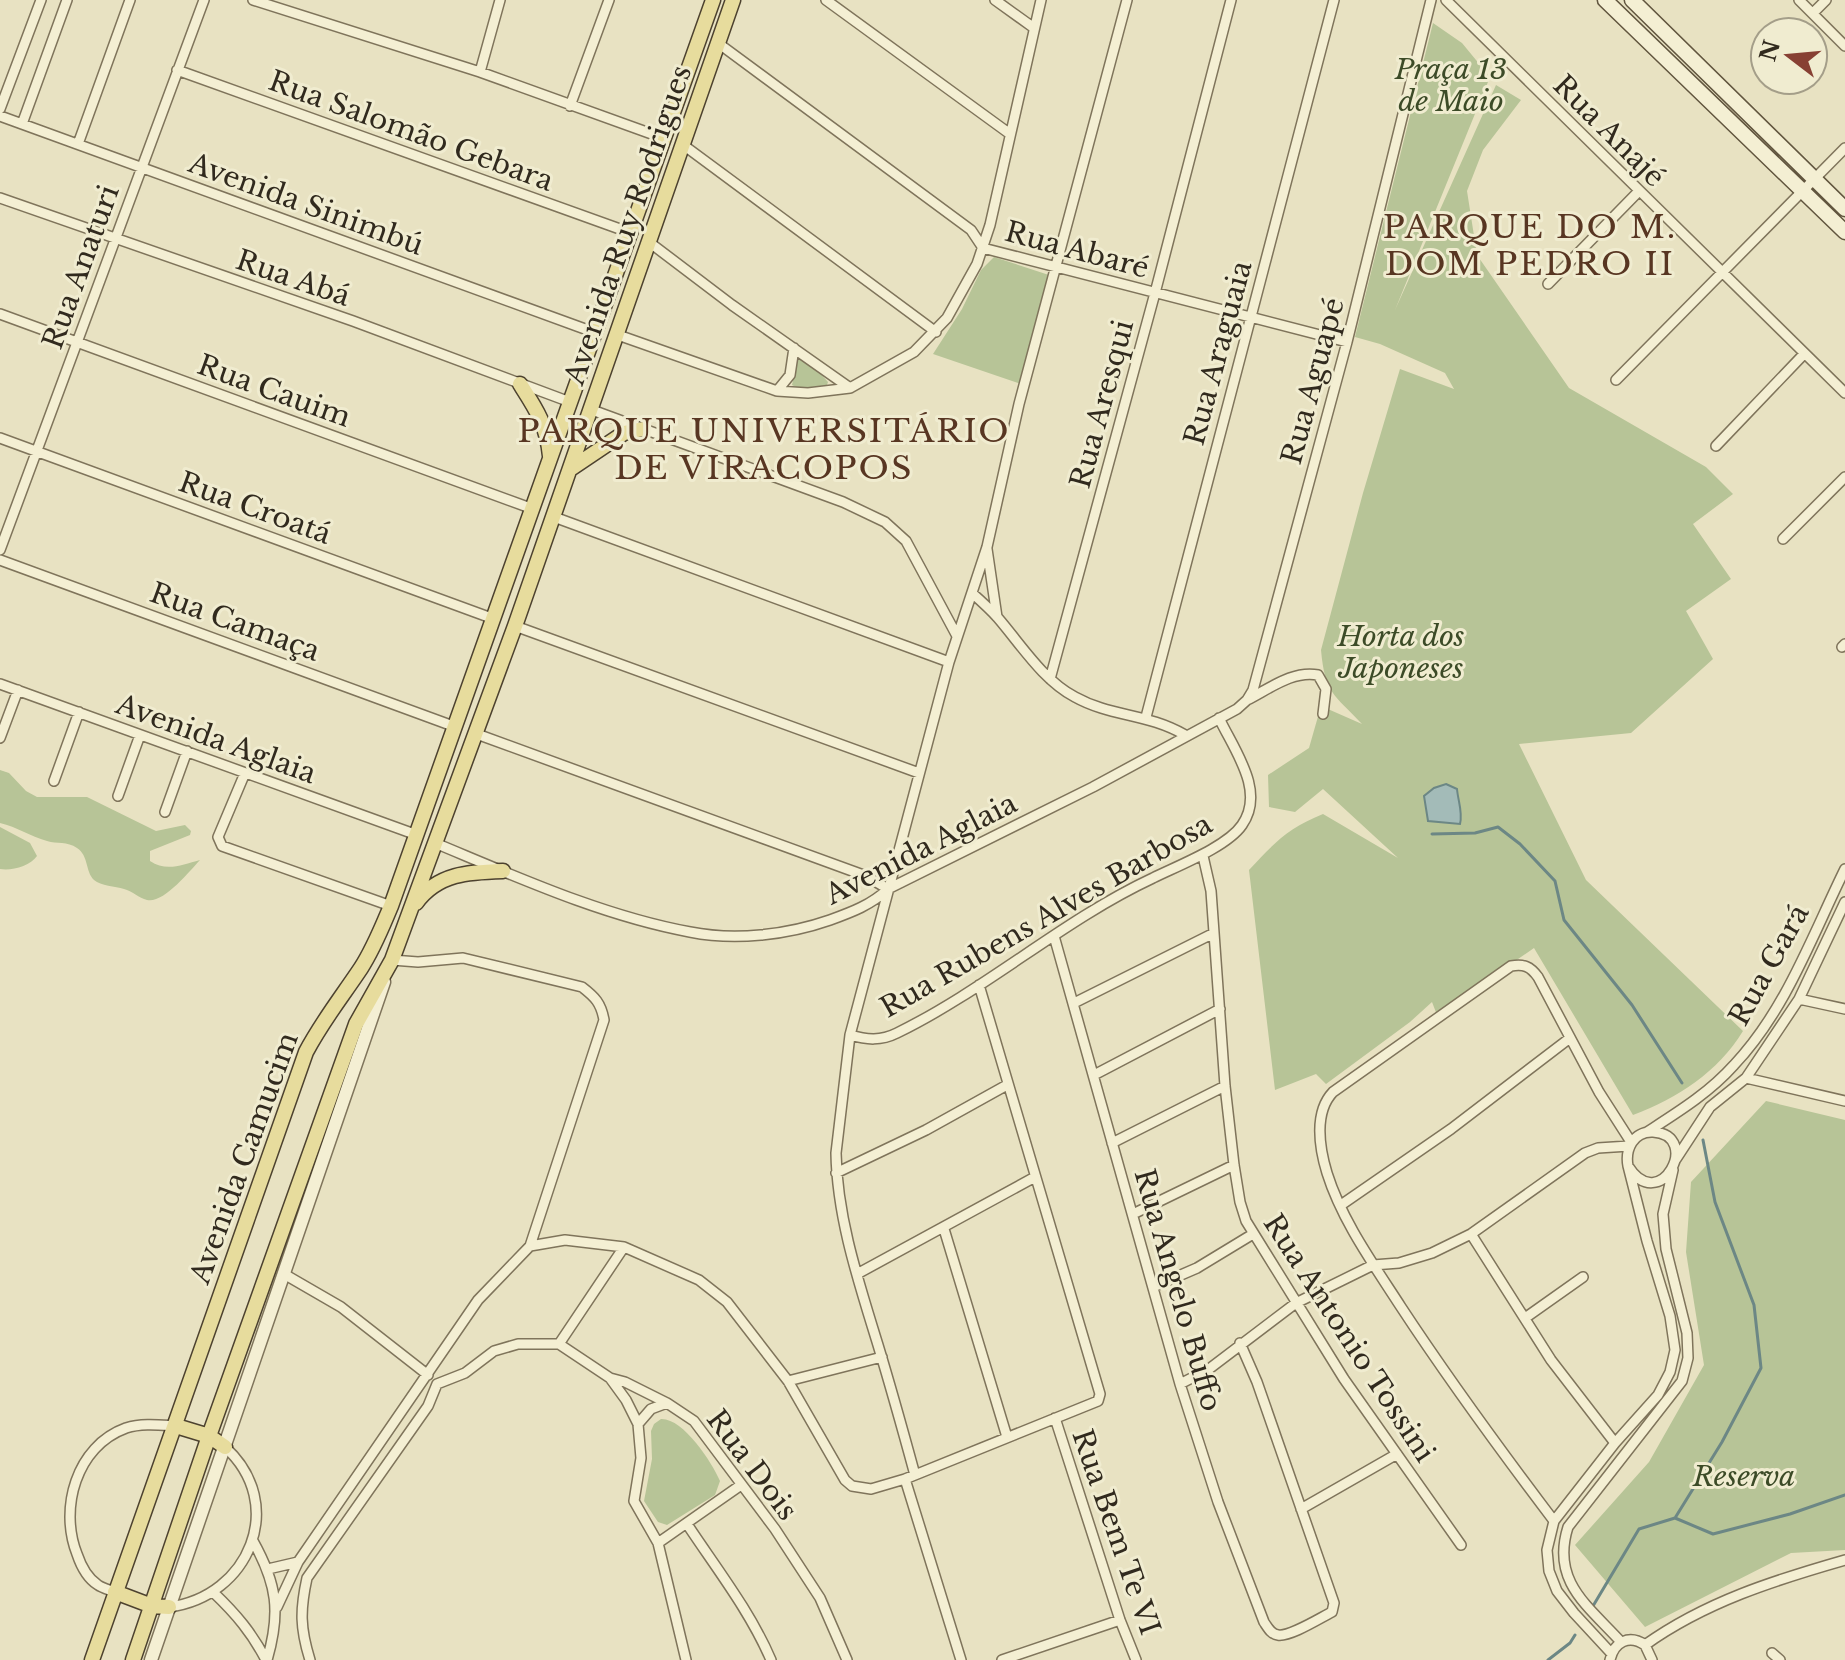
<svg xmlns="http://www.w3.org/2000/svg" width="1845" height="1660" font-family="'Libre Baskerville',serif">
  <rect width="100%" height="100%" fill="#e8e2c2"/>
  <!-- green -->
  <path fill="#b7c497" d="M1433,23L1462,43L1490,77L1395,310L1496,85L1521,100L1483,150L1467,191L1477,255L1569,388L1706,467L1733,494L1693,524L1731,579L1686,611L1713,659L1631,733L1519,744L1586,880L1743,1031C1718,1072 1678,1098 1633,1115L1534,948L1437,1015L1432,1002L1410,1022L1326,1084L1316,1074L1275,1090L1249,870C1274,843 1288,828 1323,814L1398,858L1323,789L1295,812L1269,807L1268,775L1309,748L1321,706L1362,724C1334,694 1325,694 1321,650L1363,493L1400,369L1454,389L1445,373L1380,344L1355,337Z
    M994,257L1052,276L1021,384L933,354L962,309L981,270Z
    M798,358L818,371L828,382L826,388L802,390L792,385Z
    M0,770L9,773L26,791L37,797H87L156,831L185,825L191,831L190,835L150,851V861C166,872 182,865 200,860C189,872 163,904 147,900C139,898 132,891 124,889C115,886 101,886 94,880C85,871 89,856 77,848C67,841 57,844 47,841C30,836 17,827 0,823Z
    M0,827L30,843L37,856C30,866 12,871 0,869Z
    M1766,1101L1845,1120V1550L1791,1553L1645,1627L1575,1545L1649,1462L1704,1365L1686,1252L1691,1182Z
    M661,1419C683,1418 712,1462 720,1481L715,1495L667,1525L658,1522L644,1501L652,1459L651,1431L654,1424Z"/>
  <!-- water -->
  <path fill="#a3bbb8" stroke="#6c8785" stroke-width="2" d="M1446,784L1457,789C1458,801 1463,812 1460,824L1428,821L1424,796L1434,788Z"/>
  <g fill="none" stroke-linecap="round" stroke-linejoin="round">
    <!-- stream -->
    <path stroke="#6c8785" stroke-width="3" d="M1432,834L1475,833L1498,827L1520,844L1555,881L1564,920L1632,1005L1682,1083
      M1675,1518L1722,1442L1761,1368L1754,1305L1715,1202L1703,1140
      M1593,1606L1639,1529L1675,1518L1713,1534L1790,1514L1845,1495
      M1548,1660L1570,1643L1575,1635"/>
    <!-- minor casing -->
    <g stroke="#7f745b" stroke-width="12">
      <path id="minor" d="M253,0L480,72L663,138
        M826,0L1010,134
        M995,0L1034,28
        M1446,0L1845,393
        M1799,0L1845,46
        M1813,13L1826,0
        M718,43L971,230L983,248L1347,342
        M177,70L631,233
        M480,72L500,0
        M570,106L609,0
        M0,109L41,0
        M0,116L596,333
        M22,124L67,0
        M78,144L130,0
        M682,144L936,332
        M0,198L353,321L570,402
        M649,242L732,305L850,388
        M1548,284L1639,191
        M0,314L533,509
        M618,335L777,391L808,393L850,388L914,352L947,318L977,264L990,225L1041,0
        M1616,380L1845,148
        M777,391L790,375L794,348
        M592,410L843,502L885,522L906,541L957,636
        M0,438L494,619
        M1716,446L1804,354
        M554,517L949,662
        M1783,539L1845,477
        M987,549L997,617
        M0,550L204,0
        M0,560L453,726
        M972,593C981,601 990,609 998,618C1022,646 1043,680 1075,697C1111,717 1147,713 1185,735
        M515,626L919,773
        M1842,647L1845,644
        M1050,679L1155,293L1231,0
        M0,684L417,835
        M1247,700C1269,689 1293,670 1318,675L1326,689L1323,714
        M1146,717L1334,0
        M474,733L866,876L888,889
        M0,738L18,690
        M245,773L218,837L222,846L391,906
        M54,781L79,712
        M118,796L140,735
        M165,812L187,751
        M435,843C517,877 603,916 690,932C735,941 787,935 830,920C852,912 871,905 888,889L1093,787L1237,709L1247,700L1253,690L1347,342L1431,0
        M1203,856L1211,891L1225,1086L1234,1165L1240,1202L1246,1221L1344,1379L1461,1545
        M1054,936L1180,1384L1218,1502L1264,1622C1268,1628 1271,1634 1278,1635C1290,1637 1320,1618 1332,1612L1334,1603L1257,1382L1240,1343
        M392,960L418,962L463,958L582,987C595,997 601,1003 604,1020L530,1246
        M1799,999L1845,1009
        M1074,1003L1214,933
        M850,1035C867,1040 881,1041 897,1033C987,989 1063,920 1153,878C1177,866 1227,847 1242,825C1266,791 1234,750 1219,718
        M1094,1075L1220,1009
        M1746,1078L1845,1101
        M1647,1132C1678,1112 1709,1093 1734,1065C1786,1010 1812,936 1845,869
        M1112,1143L1225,1086
        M1676,1159L1710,1107L1746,1078L1799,999L1845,902
        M836,1173L926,1130L1007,1085
        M1341,1205L1451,1129L1570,1038
        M1133,1214L1234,1165
        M944,1229L1007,1437
        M1471,1234L1551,1360L1615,1443
        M284,1274L341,1307L428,1375
        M857,1274L1035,1177
        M1153,1287L1197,1268L1253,1234
        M1525,1318L1583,1277
        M559,1344L624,1247
        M610,1378L626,1400L638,1424L641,1458L634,1501L658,1543L686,1660
        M788,1381L882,1357
        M437,1384L465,1373L494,1351L518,1344H559L610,1378L625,1382L667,1403L694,1421L775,1529L820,1598L847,1660
        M1180,1384L1209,1369L1296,1303L1373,1265L1399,1263L1432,1253L1471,1234L1585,1153L1598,1148L1629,1146
        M1055,1418L1120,1620L1136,1660
        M638,1424L651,1409L667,1403
        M915,1475C903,1431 891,1388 878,1345C859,1283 837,1218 836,1153L850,1035L949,662L987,547L1019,404L1127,0
        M905,1479L961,1660
        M1301,1509L1397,1454
        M1554,1521C1501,1451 1449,1380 1401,1307C1374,1265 1342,1221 1327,1173C1319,1147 1314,1112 1333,1092L1511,966C1524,964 1530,966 1538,977L1599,1092L1631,1142
        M687,1524C716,1568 750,1611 771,1660
        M253,1541C277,1584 281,1612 267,1660
        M658,1543L741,1485
        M268,1569L298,1562L478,1300L530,1246L565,1240L624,1247L699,1280L727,1302L788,1381L845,1480L852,1486L871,1489L905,1479L1098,1401L1100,1394L979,985
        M115,1592C110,1590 102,1588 98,1585C87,1578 81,1566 77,1554C59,1509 76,1446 126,1428C142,1423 159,1425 176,1426
        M214,1593C236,1614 252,1633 266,1660
        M169,1607C249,1597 288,1504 225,1447
        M277,1607L298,1562
        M1621,1642C1587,1605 1551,1581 1568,1527L1682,1381L1688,1358L1687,1333L1666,1249L1663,1214L1673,1170
        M1645,1645C1705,1602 1775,1580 1845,1560
        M1611,1653L1574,1613L1557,1591L1549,1571L1547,1550L1554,1521L1615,1443L1658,1395L1670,1372L1675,1350L1670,1316L1647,1241L1628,1166C1625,1150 1633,1131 1653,1132C1703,1135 1660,1217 1628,1166
        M1772,1653L1780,1660
        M310,1660C300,1628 300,1610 307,1578L428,1406L437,1384
        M1002,1660L1120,1620
        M1610,1660C1614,1642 1629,1634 1645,1645L1652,1660"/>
    </g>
    <!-- tertiary casing -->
    <g stroke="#7f745b" stroke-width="15">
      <path id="tertiary" d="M151,1660L384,982"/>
    </g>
    <!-- secondary casing -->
    <g stroke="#61553e" stroke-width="17">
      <path id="secondary" d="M1605,0L1845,232
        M1632,0L1845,209"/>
    </g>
    <!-- primary casing -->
    <g stroke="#4d422f" stroke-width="17">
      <path id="primary" d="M520,384C536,409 547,425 550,456
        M572,468L624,433L643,429
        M416,903C438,873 469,872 503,871
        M176,1426L209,1436L225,1447
        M115,1592L152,1606L169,1607
        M92,1660L306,1052C323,1020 341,998 361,968C374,948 382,927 391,906L713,0
        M133,1660L209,1436L356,1024L392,960L515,626L733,0"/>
    </g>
    <!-- minor -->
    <use href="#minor" stroke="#f4efd3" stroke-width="9"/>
    <!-- tertiary -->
    <use href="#tertiary" stroke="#f4efd3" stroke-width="12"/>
    <!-- secondary -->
    <use href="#secondary" stroke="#f4efd3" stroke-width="14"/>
    <!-- primary -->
    <use href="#primary" stroke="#e7dc9d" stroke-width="14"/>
  </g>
  <g text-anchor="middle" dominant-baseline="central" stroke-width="6" stroke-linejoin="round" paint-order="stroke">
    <!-- park labels -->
    <g font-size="28" font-style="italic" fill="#3c4b27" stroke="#f0ecd0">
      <text x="1451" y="69">Praça 13<tspan x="1451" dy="32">de Maio</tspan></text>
      <text x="1401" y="636">Horta dos<tspan x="1401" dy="32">Japoneses</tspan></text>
      <text x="1744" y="1476">Reserva</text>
    </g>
    <!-- street labels -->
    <g font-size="28" fill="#312a1e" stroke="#f0ecd0">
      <text transform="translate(411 131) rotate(20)">Rua Salomão Gebara</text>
      <text transform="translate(1609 131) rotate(45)">Rua Anajé</text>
      <text transform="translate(306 204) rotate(20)">Avenida Sinimbú</text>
      <text transform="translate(628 225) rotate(-71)">Avenida Ruy Rodrigues</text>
      <text transform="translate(1077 250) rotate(15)">Rua Abaré</text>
      <text transform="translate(81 267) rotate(-70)">Rua Anaturi</text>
      <text transform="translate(293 278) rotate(19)">Rua Abá</text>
      <text transform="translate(1218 353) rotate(-75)">Rua Araguaia</text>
      <text transform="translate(1313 381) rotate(-75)">Rua Aguapé</text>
      <text transform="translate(274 391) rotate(20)">Rua Cauim</text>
      <text transform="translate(1102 404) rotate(-75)">Rua Aresqui</text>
      <text transform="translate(255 508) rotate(20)">Rua Croatá</text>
      <text transform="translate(235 622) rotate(20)">Rua Camaça</text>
      <text transform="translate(216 739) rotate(20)">Avenida Aglaia</text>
      <text transform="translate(921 849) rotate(-27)">Avenida Aglaia</text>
      <text transform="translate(1046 916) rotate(-30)">Rua Rubens Alves Barbosa</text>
      <text transform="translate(1769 965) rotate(-61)">Rua Gará</text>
      <text transform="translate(244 1158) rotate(-70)">Avenida Camucim</text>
      <text transform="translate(1178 1290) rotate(74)">Rua Angelo Buffo</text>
      <text transform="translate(1349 1338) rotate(57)">Rua Antonio Tossini</text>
      <text transform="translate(752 1465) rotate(53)">Rua Dois</text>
      <text transform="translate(1116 1532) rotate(71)">Rua Bem Te VI</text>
    </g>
    <!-- quarter labels -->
    <g font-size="32" letter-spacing="2" fill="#583622" stroke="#f0ecd0">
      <text x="1530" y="227">PARQUE DO M.<tspan x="1530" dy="37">DOM PEDRO II</tspan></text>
      <text x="764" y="431">PARQUE UNIVERSITÁRIO<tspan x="764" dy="37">DE VIRACOPOS</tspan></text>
    </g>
  </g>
  <!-- north arrow -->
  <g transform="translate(1789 56) rotate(286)"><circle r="38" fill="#f0ecd0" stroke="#a49e89" stroke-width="2"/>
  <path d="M0-6L14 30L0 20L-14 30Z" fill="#874033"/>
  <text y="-12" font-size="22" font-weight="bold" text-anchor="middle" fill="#312a1e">N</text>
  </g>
</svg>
